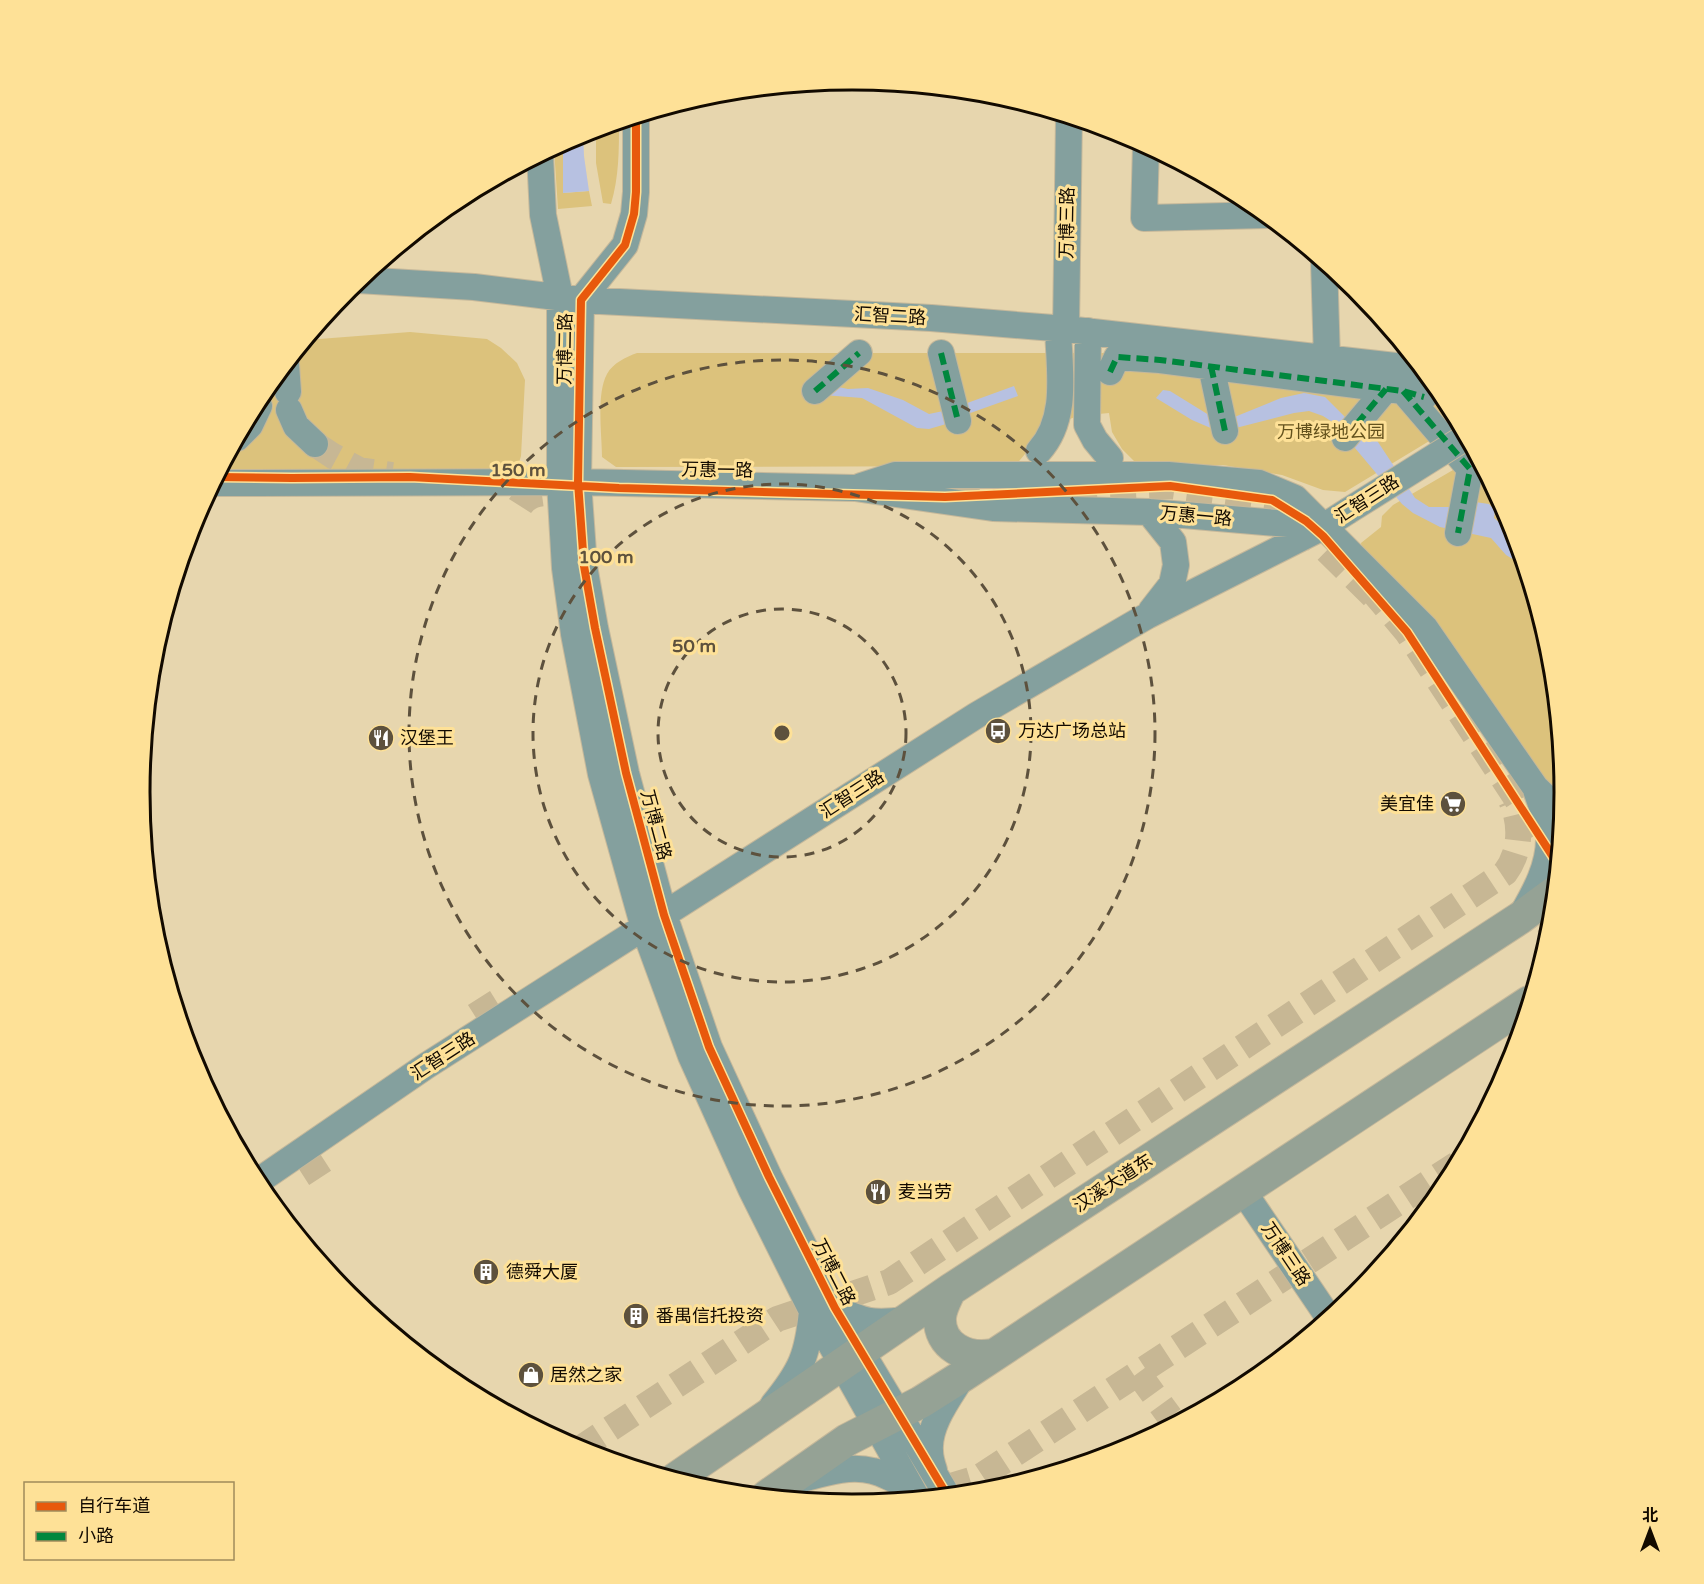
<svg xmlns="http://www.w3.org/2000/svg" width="1704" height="1584" font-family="'Varela Round','Noto Sans SC',sans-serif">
  <rect width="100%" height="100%" fill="#e7d6ae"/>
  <!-- green -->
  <path fill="#dcc27c" d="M619,122C619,150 619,177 611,204L603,203L596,163V129Z
    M563,143V193L589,191L592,206L558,209L554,148Z
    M410,332L487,339L501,348L517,363L525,380L521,456L516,472L219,473L260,396L306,340Z
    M637,353H1157L1395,382L1434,384L1445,396L1459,423L1345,492L1323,490L1282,475L1223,465L1165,466L1136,463L1122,449L1112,432L1109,413L1077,416L1045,430L1015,466L616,467L602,457C602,435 596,394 607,374C613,363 626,357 637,353Z
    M1477,456L1510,520L1551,653L1564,792L1563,809L1363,558L1361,543L1381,527L1382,516L1393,505Z"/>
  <!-- water -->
  <path fill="#b7c1e1" d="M583,132L584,156L589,191L563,193V143Z
    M829,385L848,389L868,388L903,400L929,414L948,410L953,422L929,429L917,428L862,398L823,395Z
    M1014,386L1018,396L962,416L959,406Z
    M1163,390L1170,391L1217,420L1232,418L1281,398L1304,393L1325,397L1361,433L1376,439L1415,498L1429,507H1456L1475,502L1489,504L1495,510L1494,518L1506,528L1513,527L1524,566L1506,555L1491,538L1440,527L1413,513L1402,504L1334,423L1323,416L1309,411L1294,413L1220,432L1192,420L1156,398Z"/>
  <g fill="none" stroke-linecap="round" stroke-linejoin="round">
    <!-- minor-tunnel -->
    <path stroke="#c7b794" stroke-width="26" stroke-dasharray="26 13" stroke-linecap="butt" d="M315,444L333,456L359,470L392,475
      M954,496L1170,486L1272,500L1306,521L1318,531
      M520,506C530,490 551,493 568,493
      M1299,523L1378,601
      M1369,587L1407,632L1552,853
      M1542,886C1539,901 1540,915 1551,927
      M479,998L499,1030
      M306,1156L326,1187
      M1138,1373L1170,1417
      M578,1450L777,1319L889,1282L1505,873C1521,852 1522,824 1511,800
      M908,1499L978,1478L1457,1164"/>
    <!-- minor casing -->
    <g stroke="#c5b89b" stroke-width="28">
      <path id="minor" d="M636,117V192L634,214L625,245L581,300L578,482L584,566L595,628L626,773L664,915L709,1047L769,1177L835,1308L947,1495
        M1146,145L1144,218L1267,215
        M540,155L543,215L560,297V482L565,568L574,634L601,774L644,928L691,1056L751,1189L812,1311L917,1498
        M1324,262L1327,359
        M358,280L474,287L581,300L931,318L1066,329L1422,369
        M1066,329L1069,117
        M1088,331L1087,425L1095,440L1110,458
        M941,353L958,421
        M286,364L288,392
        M1211,366L1225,431
        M1110,372L1117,357L1160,360L1403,391L1424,397
        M815,391L859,353
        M1403,391L1470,469L1458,533
        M289,410L296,426L315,444
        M237,438L250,425L259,406
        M1345,438L1386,389
        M1039,451C1069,418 1059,369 1058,328
        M213,483L578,482L855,488L993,508L1149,512L1323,527
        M861,486L895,475H1168L1259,483L1295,498L1425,628L1535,787L1562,813
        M1149,512L1173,542L1176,565L1172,584L1151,611
        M1521,916C1535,892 1550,865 1549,836C1548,820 1541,805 1536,790
        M257,1182L426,1066L977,715L1147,616L1323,527L1348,511
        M1243,1191L1329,1318
        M835,1308C865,1322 872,1324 905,1320
        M773,1405C801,1371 808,1355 812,1311
        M934,1470C932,1464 930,1457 930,1451C928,1425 949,1398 962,1377
        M794,1481C819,1475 847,1464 873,1471C886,1474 899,1482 911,1489"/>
    </g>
    <!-- major casing -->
    <g stroke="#c5b89b" stroke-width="34">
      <path id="major" d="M950,1290C946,1299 941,1307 940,1317C938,1346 967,1360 993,1355
        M675,1479L950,1290L1520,918L1555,892
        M767,1496L847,1440L921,1402L964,1375L1529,1002"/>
    </g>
    <!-- minor -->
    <use href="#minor" stroke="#84a09e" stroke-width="26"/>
    <!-- major -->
    <use href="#major" stroke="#95a295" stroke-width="32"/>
    <!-- minor-bridge casing -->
    <g stroke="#c5b89b" stroke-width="28" stroke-linecap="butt">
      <path id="minor-bridge" d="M1348,511L1466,437"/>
    </g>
    <!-- minor-bridge -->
    <use href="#minor-bridge" stroke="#84a09e" stroke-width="26"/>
    <!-- quiet -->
    <path stroke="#00873e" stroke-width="6" stroke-dasharray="12 6" stroke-linecap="butt" d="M941,353L958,421
      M1211,366L1225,431
      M1110,372L1117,357L1160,360L1403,391L1424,397
      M815,391L859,353
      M1403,391L1470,469L1458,533
      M1345,438L1386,389"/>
    <!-- cycleway casing -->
    <g stroke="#fee197" stroke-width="11">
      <path id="cycleway" d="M636,117V192L634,214L625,245L581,300L578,482L584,566L595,628L626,773L664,915L709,1047L769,1177L835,1308L947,1495
        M217,477L292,478L410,477L619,488L945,497L1170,486L1272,500L1306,521L1323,536L1407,632L1557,863"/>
    </g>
    <!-- cycleway -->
    <use href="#cycleway" stroke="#e8590c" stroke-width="8"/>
  </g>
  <!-- distance rings -->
  <g fill="none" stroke="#5d513d" stroke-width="3" stroke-dasharray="10 8">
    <circle cx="782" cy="733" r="124"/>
    <circle cx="782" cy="733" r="249"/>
    <circle cx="782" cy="733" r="373"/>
  </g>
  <!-- icons -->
  <defs>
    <g id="bus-disc" transform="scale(1.35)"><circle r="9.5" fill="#5d513d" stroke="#fee197"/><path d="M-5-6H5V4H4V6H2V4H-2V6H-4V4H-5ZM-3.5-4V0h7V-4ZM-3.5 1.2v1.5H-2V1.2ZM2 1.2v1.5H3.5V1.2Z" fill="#fff"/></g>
    <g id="restaurant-disc" transform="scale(1.35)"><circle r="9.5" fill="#5d513d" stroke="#fee197"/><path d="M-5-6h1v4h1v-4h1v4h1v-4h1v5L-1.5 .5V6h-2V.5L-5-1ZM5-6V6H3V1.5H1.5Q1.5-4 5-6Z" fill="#fff"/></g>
    <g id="supermarket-disc" transform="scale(1.35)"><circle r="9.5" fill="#5d513d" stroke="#fee197"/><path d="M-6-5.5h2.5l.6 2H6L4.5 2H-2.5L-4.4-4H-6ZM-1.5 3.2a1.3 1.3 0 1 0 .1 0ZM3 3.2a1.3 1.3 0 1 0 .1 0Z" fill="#fff"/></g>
    <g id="building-disc" transform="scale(1.35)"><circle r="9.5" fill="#5d513d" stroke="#fee197"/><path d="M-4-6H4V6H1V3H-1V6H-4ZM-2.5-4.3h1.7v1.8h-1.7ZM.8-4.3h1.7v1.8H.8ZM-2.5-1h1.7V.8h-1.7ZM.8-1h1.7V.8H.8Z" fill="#fff"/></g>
    <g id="shop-disc" transform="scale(1.35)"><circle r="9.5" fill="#5d513d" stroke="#fee197"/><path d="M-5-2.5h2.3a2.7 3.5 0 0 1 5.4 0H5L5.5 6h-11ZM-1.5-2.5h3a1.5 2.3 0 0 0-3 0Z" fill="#fff"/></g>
  </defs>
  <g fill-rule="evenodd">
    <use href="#bus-disc" x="998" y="731"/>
    <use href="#restaurant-disc" x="381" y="738"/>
    <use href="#supermarket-disc" x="1453" y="804"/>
    <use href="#restaurant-disc" x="878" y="1192"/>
    <use href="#building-disc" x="486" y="1272"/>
    <use href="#building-disc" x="636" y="1316"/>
    <use href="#shop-disc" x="531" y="1375"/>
  </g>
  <g text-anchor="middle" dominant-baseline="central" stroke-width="6" stroke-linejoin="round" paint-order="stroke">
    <!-- street labels -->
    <g font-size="18" fill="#120a00" stroke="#fee197">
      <text transform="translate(1067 223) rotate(-89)">万博三路</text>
      <text transform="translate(890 316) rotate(3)">汇智二路</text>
      <text transform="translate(565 349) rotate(-89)">万博二路</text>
      <text transform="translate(717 470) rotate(1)">万惠一路</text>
      <text transform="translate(1367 499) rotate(-33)">汇智三路</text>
      <text transform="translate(1196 516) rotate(5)">万惠一路</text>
      <text transform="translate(852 794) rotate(-33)">汇智三路</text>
      <text transform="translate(656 825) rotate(75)">万博二路</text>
      <text transform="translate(443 1056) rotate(-33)">汇智三路</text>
      <text transform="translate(1113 1183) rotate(-33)">汉溪大道东</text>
      <text transform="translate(1286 1254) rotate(56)">万博三路</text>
      <text transform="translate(834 1272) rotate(63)">万博二路</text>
    </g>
    <!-- park labels -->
    <g font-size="18" fill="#64521d" stroke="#fee197">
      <text x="1331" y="432">万博绿地公园</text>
    </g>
    <!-- poi labels -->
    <g font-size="18" fill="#120a00" stroke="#fee197" text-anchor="start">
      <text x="1018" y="731">万达广场总站</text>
      <text x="400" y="738">汉堡王</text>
      <text x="1434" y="804" text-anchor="end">美宜佳</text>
      <text x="898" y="1192">麦当劳</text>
      <text x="506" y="1272">德舜大厦</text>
      <text x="656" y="1316">番禺信托投资</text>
      <text x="550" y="1375">居然之家</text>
    </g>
  </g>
  <!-- crop -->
  <path d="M0 0H1704V1584H0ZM150 792a702 702 0 1 1 1404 0a702 702 0 1 1-1404 0Z" fill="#fee197" fill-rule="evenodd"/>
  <path fill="none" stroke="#120a00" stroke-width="3" d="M150 792a702 702 0 1 1 1404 0a702 702 0 1 1-1404 0Z"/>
  <circle cx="782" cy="733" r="9" fill="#5d513d" stroke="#fee197" stroke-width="3"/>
  <g font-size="18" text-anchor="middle" font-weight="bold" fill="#5d513d" stroke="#fee197" stroke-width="6" stroke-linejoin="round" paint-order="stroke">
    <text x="518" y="476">150 m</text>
    <text x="606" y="563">100 m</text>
    <text x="694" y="652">50 m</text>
  </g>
  <!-- legend -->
  <rect x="24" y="1482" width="210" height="78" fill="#fee197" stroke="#a08b5b" stroke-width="1.5"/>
  <rect x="36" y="1502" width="30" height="9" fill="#e8590c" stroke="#a08b5b" stroke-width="1.5"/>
  <text x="78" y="1512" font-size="18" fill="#120a00">自行车道</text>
  <rect x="36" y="1532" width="30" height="9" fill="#00873e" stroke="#a08b5b" stroke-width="1.5"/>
  <text x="78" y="1542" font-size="18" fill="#120a00">小路</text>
  <!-- north arrow -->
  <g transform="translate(1650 1530)" stroke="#fee197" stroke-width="4.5" paint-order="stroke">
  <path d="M0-4.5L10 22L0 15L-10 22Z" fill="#120a00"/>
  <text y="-9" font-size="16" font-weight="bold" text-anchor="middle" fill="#120a00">北</text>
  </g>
</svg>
